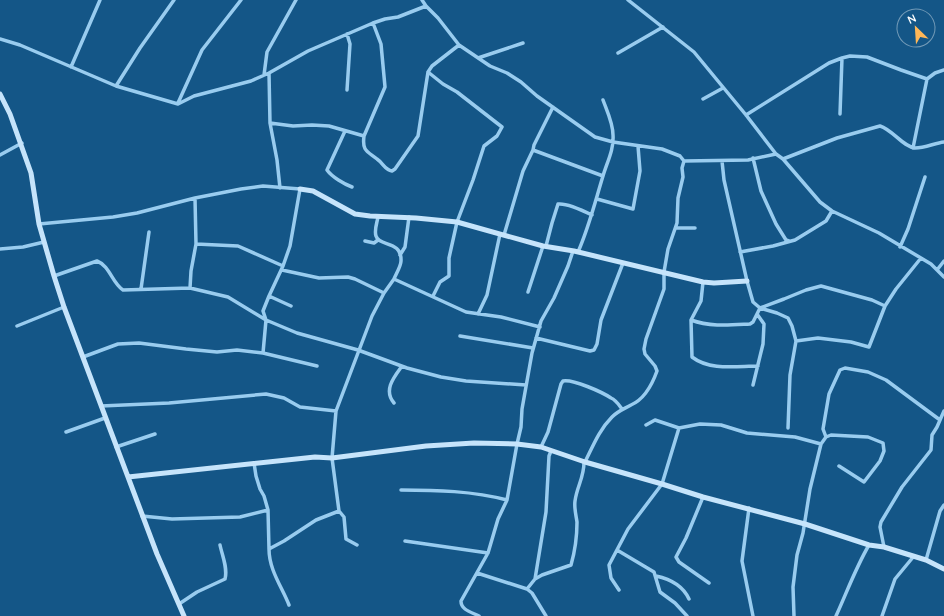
<svg xmlns="http://www.w3.org/2000/svg" width="944" height="616" font-family="Quicksand,sans-serif">
  <rect width="100%" height="100%" fill="#145687"/>
  <g fill="none" stroke-linecap="round" stroke-linejoin="round">
    <!-- street -->
    <path stroke="#99ccef" stroke-width="3.5" d="M628,0L694,52L746,115L776,154L783,159L820,202L832,211L879,233L931,264L944,277
      M426,6L438,18L459,45L490,66L507,73L521,82L537,96L595,137L613,142L662,149L680,156L684,161L748,160L776,154
      M373,23L381,44L385,87L364,136C362,151 367,151 377,159C383,163 385,170 392,171L395,169L418,136L428,72L432,66L459,45
      M0,39L20,45L116,86L178,104L194,96L251,81L269,73L308,51L373,23L385,19L398,17L426,6L422,0
      M618,53L663,27
      M478,58L523,43
      M71,67L100,0
      M428,72L443,84L457,92L502,127L497,136L484,146L473,180L457,222L449,258V276L440,282L433,296
      M269,73L270,123L277,160L280,188
      M264,75L267,52L296,0
      M116,86L140,48L174,0
      M347,90L350,44L347,34
      M703,99L723,88
      M178,103L202,50L241,0
      M840,114L842,58
      M746,115L829,63L842,58L850,56L867,57L901,70L927,79
      M270,123L293,126L312,125L329,126L364,136
      M345,131L327,170C332,177 344,184 352,187
      M913,148L927,79L935,73L944,70
      M533,150L603,176
      M0,155L22,143
      M753,158L761,191L776,224L786,240L789,241
      M783,159L837,138L880,126C893,130 903,147 915,148C925,148 935,143 944,142
      M597,199L633,209L640,171L638,146
      M378,217C377,223 374,230 376,236C379,247 402,240 401,261C401,266 396,274 394,279
      M39,224L113,217L137,213L195,198L241,189L263,186L300,189L290,246L283,266L269,296L263,311L266,320L263,353
      M676,228H695
      M504,235L523,171L533,150L534,145L553,107
      M365,241L374,243L378,240
      M196,244L238,246L283,266
      M546,246L552,223L558,204C566,203 584,211 592,215
      M900,247L908,229L925,177
      M0,249L23,247L44,242
      M578,252C589,227 595,202 603,176C607,162 614,150 613,135C613,123 607,111 603,100
      M740,252L773,246L795,240L826,221L832,211
      M400,255L405,247L409,217
      M282,270L319,278L348,277L355,279L384,293
      M937,270L944,261
      M54,276L97,261C110,266 112,283 123,290L190,288L228,297L266,320L297,333L358,350L407,368L441,377L466,381L526,385
      M703,282L701,301L691,320L692,357C710,371 737,366 758,366
      M190,288L191,271L196,244L195,198
      M141,289L149,232
      M528,292L543,246
      M269,296L291,306
      M478,314L487,295L500,234
      M691,320C710,327 730,325 750,324L753,322L760,308L753,302L747,281L724,180L722,161
      M17,326L64,307
      M460,336L533,348
      M536,338L590,351L594,350L597,344L601,320L623,263
      M796,341L818,338L851,342L869,347L885,306L896,289L921,258
      M83,357L118,344L139,343L186,349L217,352L237,350L263,353L317,366
      M753,385L763,344L764,324L757,314
      M394,403C383,390 394,377 402,366
      M101,406L169,403L266,394L284,398L300,407L336,411
      M646,425L655,420L679,428L700,424L721,425L747,433L795,437L821,444
      M788,428L790,375L796,341L792,326L788,318L777,313L760,308L784,299L806,290L821,286L872,300L885,306
      M66,432L105,418
      M826,437L823,429L829,394L840,370L845,368L868,372L886,380L940,420
      M116,447L155,434
      M541,447L548,432L561,384L563,381C573,379 602,392 611,398C616,400 619,405 622,409
      M585,462C593,446 599,430 612,417C618,411 624,409 631,405C645,399 652,385 657,371L655,366L645,354L644,349L646,339L664,289V272L668,249L677,223L678,198L683,177L682,168L684,161
      M254,463L256,476L260,489L264,496L268,510L269,549L284,541L316,520L339,511
      M401,490C436,490 473,491 507,500
      M703,497L686,538L676,557L679,562L709,583
      M749,508L742,561L753,616
      M142,516L172,519L240,517L268,510
      M405,541L488,553
      M357,545L346,539L344,517L339,511L332,458L336,411L372,316L384,293L394,279L466,312L501,317L540,327
      M884,547L880,527L881,522L902,487L931,450L932,435L937,427L944,411
      M269,549C269,570 282,587 289,605
      M617,550L654,572L660,592L675,603L687,616
      M926,560L940,511L944,505
      M477,573L527,589L532,593L546,616
      M656,576C670,579 683,586 689,599
      M535,579L546,512L549,456L551,451
      M527,589L535,579L542,575L571,565C575,551 577,536 577,522C576,515 574,508 575,501C577,486 584,478 584,462
      M619,590L611,578L609,565L628,529L662,484L679,428
      M179,604L197,592L225,579C228,568 222,555 220,545
      M479,616C471,612 461,610 461,601L488,553L498,519L507,500L517,444L521,427L522,409L532,353L541,321L554,298L568,266L573,251
      M794,616L793,587L797,555L803,533L810,489L821,444L826,437L831,435L868,437L883,443L884,451L880,461L864,482L839,466
      M836,616C847,592 856,567 869,545
      M882,616L895,579L914,556"/>
    <!-- secondary -->
    <path stroke="#c6e4fb" stroke-width="5" d="M0,94L10,114L31,173L39,224L54,276L64,307L157,554L184,616
      M300,189L313,191L355,214L370,216L416,218L457,222L543,246L574,251L703,282L714,283L747,281
      M128,477L315,457L332,458L426,446L474,443L517,444L541,447L585,462L662,484L703,497L805,524L869,545L884,547L926,560L944,569"/>
  </g>
  <!-- north arrow -->
  <g transform="translate(916 28) rotate(335)"><circle r="19" fill="#145687" stroke="#729ab7"/>
  <path d="M0-3L7 15L0 10L-7 15Z" fill="#ffb757"/>
  <text y="-6" font-size="11" font-weight="bold" text-anchor="middle" fill="#ffffff">N</text>
  </g>
</svg>
